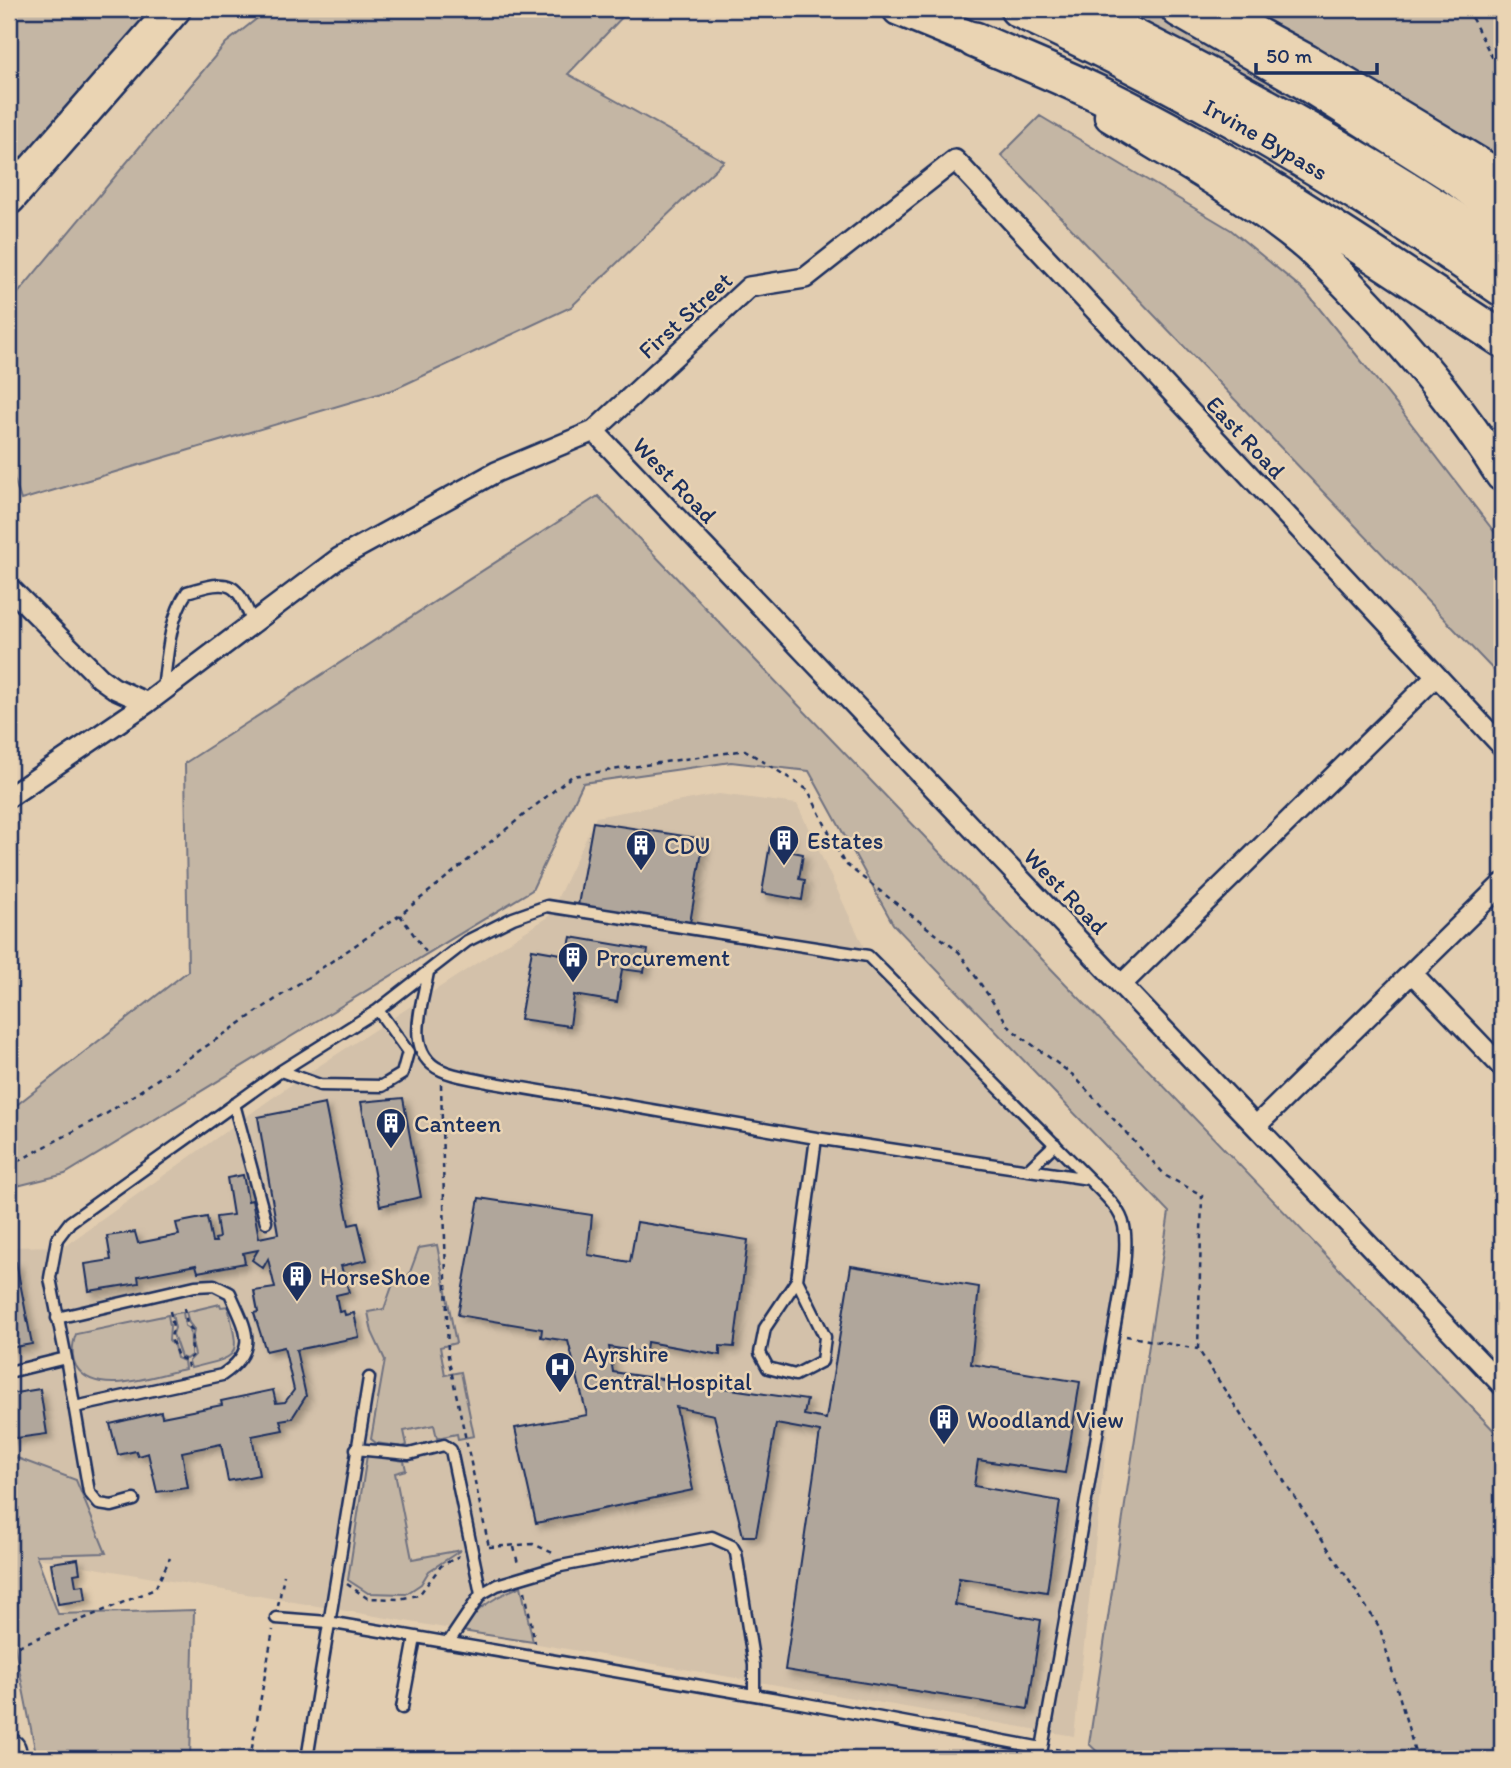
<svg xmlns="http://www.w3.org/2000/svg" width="1511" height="1768" font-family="Itim,sans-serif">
  <defs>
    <filter id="shadow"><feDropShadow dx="5" dy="5" stdDeviation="3.5" flood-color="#0004"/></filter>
  </defs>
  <rect width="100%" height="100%" fill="#e2cdb0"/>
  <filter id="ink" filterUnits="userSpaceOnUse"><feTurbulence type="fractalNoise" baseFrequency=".0143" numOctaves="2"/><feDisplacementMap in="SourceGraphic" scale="14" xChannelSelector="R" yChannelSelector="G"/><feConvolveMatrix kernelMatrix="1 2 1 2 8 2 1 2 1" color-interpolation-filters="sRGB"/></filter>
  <g filter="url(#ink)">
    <!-- built -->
    <path fill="#d3c1aa" d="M719,794L797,804L868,956L1130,1228L1074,1736L14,1554L9,1540V1247L65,1246L299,1079L549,916L596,817Z"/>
    <!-- green -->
    <path fill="#c4b6a4" stroke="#707281" stroke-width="2" d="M9,9H153L118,55L9,183Z
      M269,9H630L568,74L724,161L571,307L395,389L21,500L9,463V304L226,43Z
      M1110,9H1152L1266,71L1413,160L1406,171Z
      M1248,9H1502V159L1330,62Z
      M1040,116L1231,230L1306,292L1400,409L1502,542V679L1001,155Z
      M598,496L1502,1439V1759H1105L1089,1744L1169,1212L893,924L809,771L731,762L583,783L532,890L65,1174L9,1188V1111L188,971L185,763Z
      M437,1245L456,1343L440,1347L445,1375L461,1372L474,1436L458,1439L457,1434L437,1438L434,1425L404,1431L407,1445L403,1447L376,1443L371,1439L385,1360L372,1332L368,1312L384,1309L395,1278L409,1275L419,1248Z
      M220,1304L221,1307L228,1306C239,1357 243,1356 191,1368L189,1361L195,1355L192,1342L194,1329L189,1323L186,1312Z
      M183,1312L185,1326L190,1329C191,1334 191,1350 191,1355L186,1359L181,1357L173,1334L175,1328L172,1314Z
      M168,1315L170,1326L169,1340L174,1346L177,1358L184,1361L185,1369C156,1375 95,1399 76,1366C71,1356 72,1345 76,1334Z
      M9,1455L76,1480L106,1553L36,1555L58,1614L194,1610L190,1759H37L9,1618Z
      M367,1455L404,1461L406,1470L395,1473L412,1559L461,1550L429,1571L421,1584L406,1594L368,1593L348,1580Z
      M521,1586L533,1642L462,1631C472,1609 499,1595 521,1586Z"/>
    <!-- building -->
    <path fill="#b0a69b" stroke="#1b2f5e" stroke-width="2" filter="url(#shadow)" d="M593,822L704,839L690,923L578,905Z
      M772,832L791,835L788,851L803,854L799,879L805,880L802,900L762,893Z
      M571,937L648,950L644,972L622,969L617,1002L574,995L570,1026L520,1019L532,949L567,955Z
      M403,1098L421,1197L380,1206L361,1102Z
      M325,1104L349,1225L358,1223L367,1260L341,1266L349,1292L336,1295L339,1312L344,1311L345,1315L354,1313L359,1337L296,1350L306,1396L292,1418L280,1420L283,1430L252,1436L259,1475L228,1481L221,1444L182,1452L188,1488L157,1492L148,1453L138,1456L136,1451L118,1455L110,1424L161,1412L162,1417L222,1405L221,1401L273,1390L276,1403L285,1402L294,1390L284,1347L266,1351L254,1313L258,1312L254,1291L275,1288L268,1259L263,1268L252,1260L258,1250L243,1253L245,1263L198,1272L196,1265L138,1276L139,1283L89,1291L85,1264L111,1260L107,1236L135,1232L138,1243L179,1235L176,1223L207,1217L212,1242H216L215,1239L219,1238L216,1217L233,1215L227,1178L243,1175L248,1201L252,1200L259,1238L278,1234L258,1117Z
      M479,1198L592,1215L588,1255L630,1262L637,1222L748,1240L734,1347L720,1346V1355L647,1342L646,1353L609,1347L613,1372L807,1400L804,1415L826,1419L851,1266L979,1287L971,1364L1080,1382L1065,1473L978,1460L974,1486L1060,1501L1047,1592L959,1578L955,1605L1041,1620L1028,1709L785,1670L820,1432L776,1424L756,1536H743L714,1415L676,1407L693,1490L536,1523L515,1428L587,1415L568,1341L541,1337L542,1329L458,1315Z
      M16,1262L32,1344L9,1348V1263Z
      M40,1389L47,1434L9,1439V1394Z
      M78,1559L80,1573L74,1574L76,1586L84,1585L86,1600L58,1604L51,1563Z"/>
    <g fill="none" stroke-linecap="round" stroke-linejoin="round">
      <!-- lane casing -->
      <g stroke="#1b2f5e" stroke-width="15">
        <path id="lane" d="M163,690C167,659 169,618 187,592C232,578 236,582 253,623
          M428,972C423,1003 403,1053 441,1070C455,1077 473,1078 488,1082L816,1138L1089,1179
          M281,1071L320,1085L382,1086L402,1074L408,1052L378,1010
          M234,1104L266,1222
          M1028,1170L1055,1144
          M797,1280L825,1337L822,1361L795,1375L768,1368L760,1353L765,1328L797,1280L816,1138
          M57,1318L195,1286L214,1285L230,1293C245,1328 261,1349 222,1375L75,1407
          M66,1358L89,1492L99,1504L112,1506L134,1500
          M9,1372L66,1358L50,1278L57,1239L70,1222L281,1071L378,1010L467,941L513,918L547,906L868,956L1089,1179C1102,1193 1120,1207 1124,1226C1130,1256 1115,1320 1110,1353C1090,1485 1066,1616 1042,1748L801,1703L328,1622L276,1618
          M356,1449L409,1454L444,1445L451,1450L481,1594
          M448,1643L481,1594L497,1585L561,1566L712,1537L732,1546L736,1553L754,1665V1695
          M402,1708L415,1638
          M307,1759L369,1378"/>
      </g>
      <!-- street casing -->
      <g stroke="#1b2f5e" stroke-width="24">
        <path id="street" d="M594,431L1502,1385
          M9,587L100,678L114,688L147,703L339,558L496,472L594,431L749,287L805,278L955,160L1502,746
          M9,797L147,703
          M1412,973L1502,1067
          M1121,985L1436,676
          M1256,1126L1502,884"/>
      </g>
      <!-- primary casing -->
      <g stroke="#1b2f5e" stroke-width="37">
        <path id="primary" d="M899,9L975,40L996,51
          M1211,9L1307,61L1502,178
          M1111,116C1171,153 1234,188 1290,231C1315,250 1338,274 1360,297C1413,352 1461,410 1502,475
          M9,198L174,9
          M9,1750L11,1759"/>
      </g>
      <!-- highway casing -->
      <g stroke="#1b2f5e" stroke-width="40">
        <g id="highway">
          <path id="s1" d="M1018,9C1187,87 1349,182 1502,288"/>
          <path d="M1077,9C1223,80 1368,159 1502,251"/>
          <path d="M1179,9L1301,79L1456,177L1502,212"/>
          <path d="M975,40C1019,59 1064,77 1107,98C1245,166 1373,255 1502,339"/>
        </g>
      </g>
      <!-- path -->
      <path stroke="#1b2f5e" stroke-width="2.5" stroke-dasharray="5 5" stroke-linecap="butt" d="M1467,9L1502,76
        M400,915L428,955
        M441,1084L448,1356L489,1547
        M9,1166L106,1114L400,915L572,776L745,750L808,790L844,863L959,952L1011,1029L1073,1075L1166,1176L1202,1195L1198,1349L1380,1628L1417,1759
        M184,1308L187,1324L193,1331L191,1343L193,1355L187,1361L188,1368
        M170,1311L173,1327L171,1338L178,1357L187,1361
        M1126,1336L1198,1349
        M489,1547L533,1544L553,1553
        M514,1547L518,1564
        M347,1584L367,1598L399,1599L419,1595L441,1566L459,1556
        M525,1591L535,1643
        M278,1606L284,1575
        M9,1650L155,1589L170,1558
        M1055,1749L1131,1759
        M250,1759L273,1630"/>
      <!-- lane -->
      <use href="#lane" stroke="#ead4b3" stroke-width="10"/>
      <!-- street -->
      <use href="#street" stroke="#ead4b3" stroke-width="19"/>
      <!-- primary -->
      <use href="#primary" stroke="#ead4b3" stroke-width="32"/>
      <!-- highway -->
      <use href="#highway" stroke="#ead4b3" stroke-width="35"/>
    </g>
  </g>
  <!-- icons -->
  <defs>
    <g id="building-pin" transform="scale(1.575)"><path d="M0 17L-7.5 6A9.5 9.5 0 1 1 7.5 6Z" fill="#1b2f5e" stroke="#ead4b3"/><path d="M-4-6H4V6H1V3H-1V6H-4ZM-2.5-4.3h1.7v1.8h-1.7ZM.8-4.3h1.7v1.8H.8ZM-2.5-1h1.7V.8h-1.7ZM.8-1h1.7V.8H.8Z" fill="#fff"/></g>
    <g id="hospital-pin" transform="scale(1.575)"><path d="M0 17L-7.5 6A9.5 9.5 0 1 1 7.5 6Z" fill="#1b2f5e" stroke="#ead4b3"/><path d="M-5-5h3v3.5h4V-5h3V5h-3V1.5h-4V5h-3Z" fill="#fff"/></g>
  </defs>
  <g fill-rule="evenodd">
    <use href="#building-pin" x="784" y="840"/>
    <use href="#building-pin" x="641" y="845"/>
    <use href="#building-pin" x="573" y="957"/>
    <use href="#building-pin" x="391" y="1123"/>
    <use href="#building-pin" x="297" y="1276"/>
    <use href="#hospital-pin" x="560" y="1367"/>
    <use href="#building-pin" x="944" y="1419"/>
  </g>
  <g text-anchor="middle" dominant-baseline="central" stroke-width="5" stroke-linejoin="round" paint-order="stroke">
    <!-- street labels -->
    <g font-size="24" fill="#1b2f5e" stroke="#ead4b3">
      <text stroke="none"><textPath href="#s1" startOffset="280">Irvine Bypass</textPath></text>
      <text transform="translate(685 315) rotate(-42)">First Street</text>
      <text transform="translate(1246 437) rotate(47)">East Road</text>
      <text transform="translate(675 480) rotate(46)">West Road</text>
      <text transform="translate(1066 891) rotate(46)">West Road</text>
    </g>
    <!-- poi labels -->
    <g font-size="24" fill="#1b2f5e" stroke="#ead4b3" text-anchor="start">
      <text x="807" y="840">Estates</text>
      <text x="664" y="845">CDU</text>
      <text x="596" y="957">Procurement</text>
      <text x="414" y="1123">Canteen</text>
      <text x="320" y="1276">HorseShoe</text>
      <text x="583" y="1353">Ayrshire<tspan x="583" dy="28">Central Hospital</tspan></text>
      <text x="967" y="1419">Woodland View</text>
    </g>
  </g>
  <!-- margin -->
  <rect width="1511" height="1768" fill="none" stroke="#ead4b3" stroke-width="35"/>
  <rect x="18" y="18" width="1476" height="1733" fill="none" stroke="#1b2f5e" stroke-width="2.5" filter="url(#ink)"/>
  <!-- scale -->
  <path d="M1256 63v10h121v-10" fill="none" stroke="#1b2f5e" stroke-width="3.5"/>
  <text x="1266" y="63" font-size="21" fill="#1b2f5e" stroke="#ead4b3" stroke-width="5" paint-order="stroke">50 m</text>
</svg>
